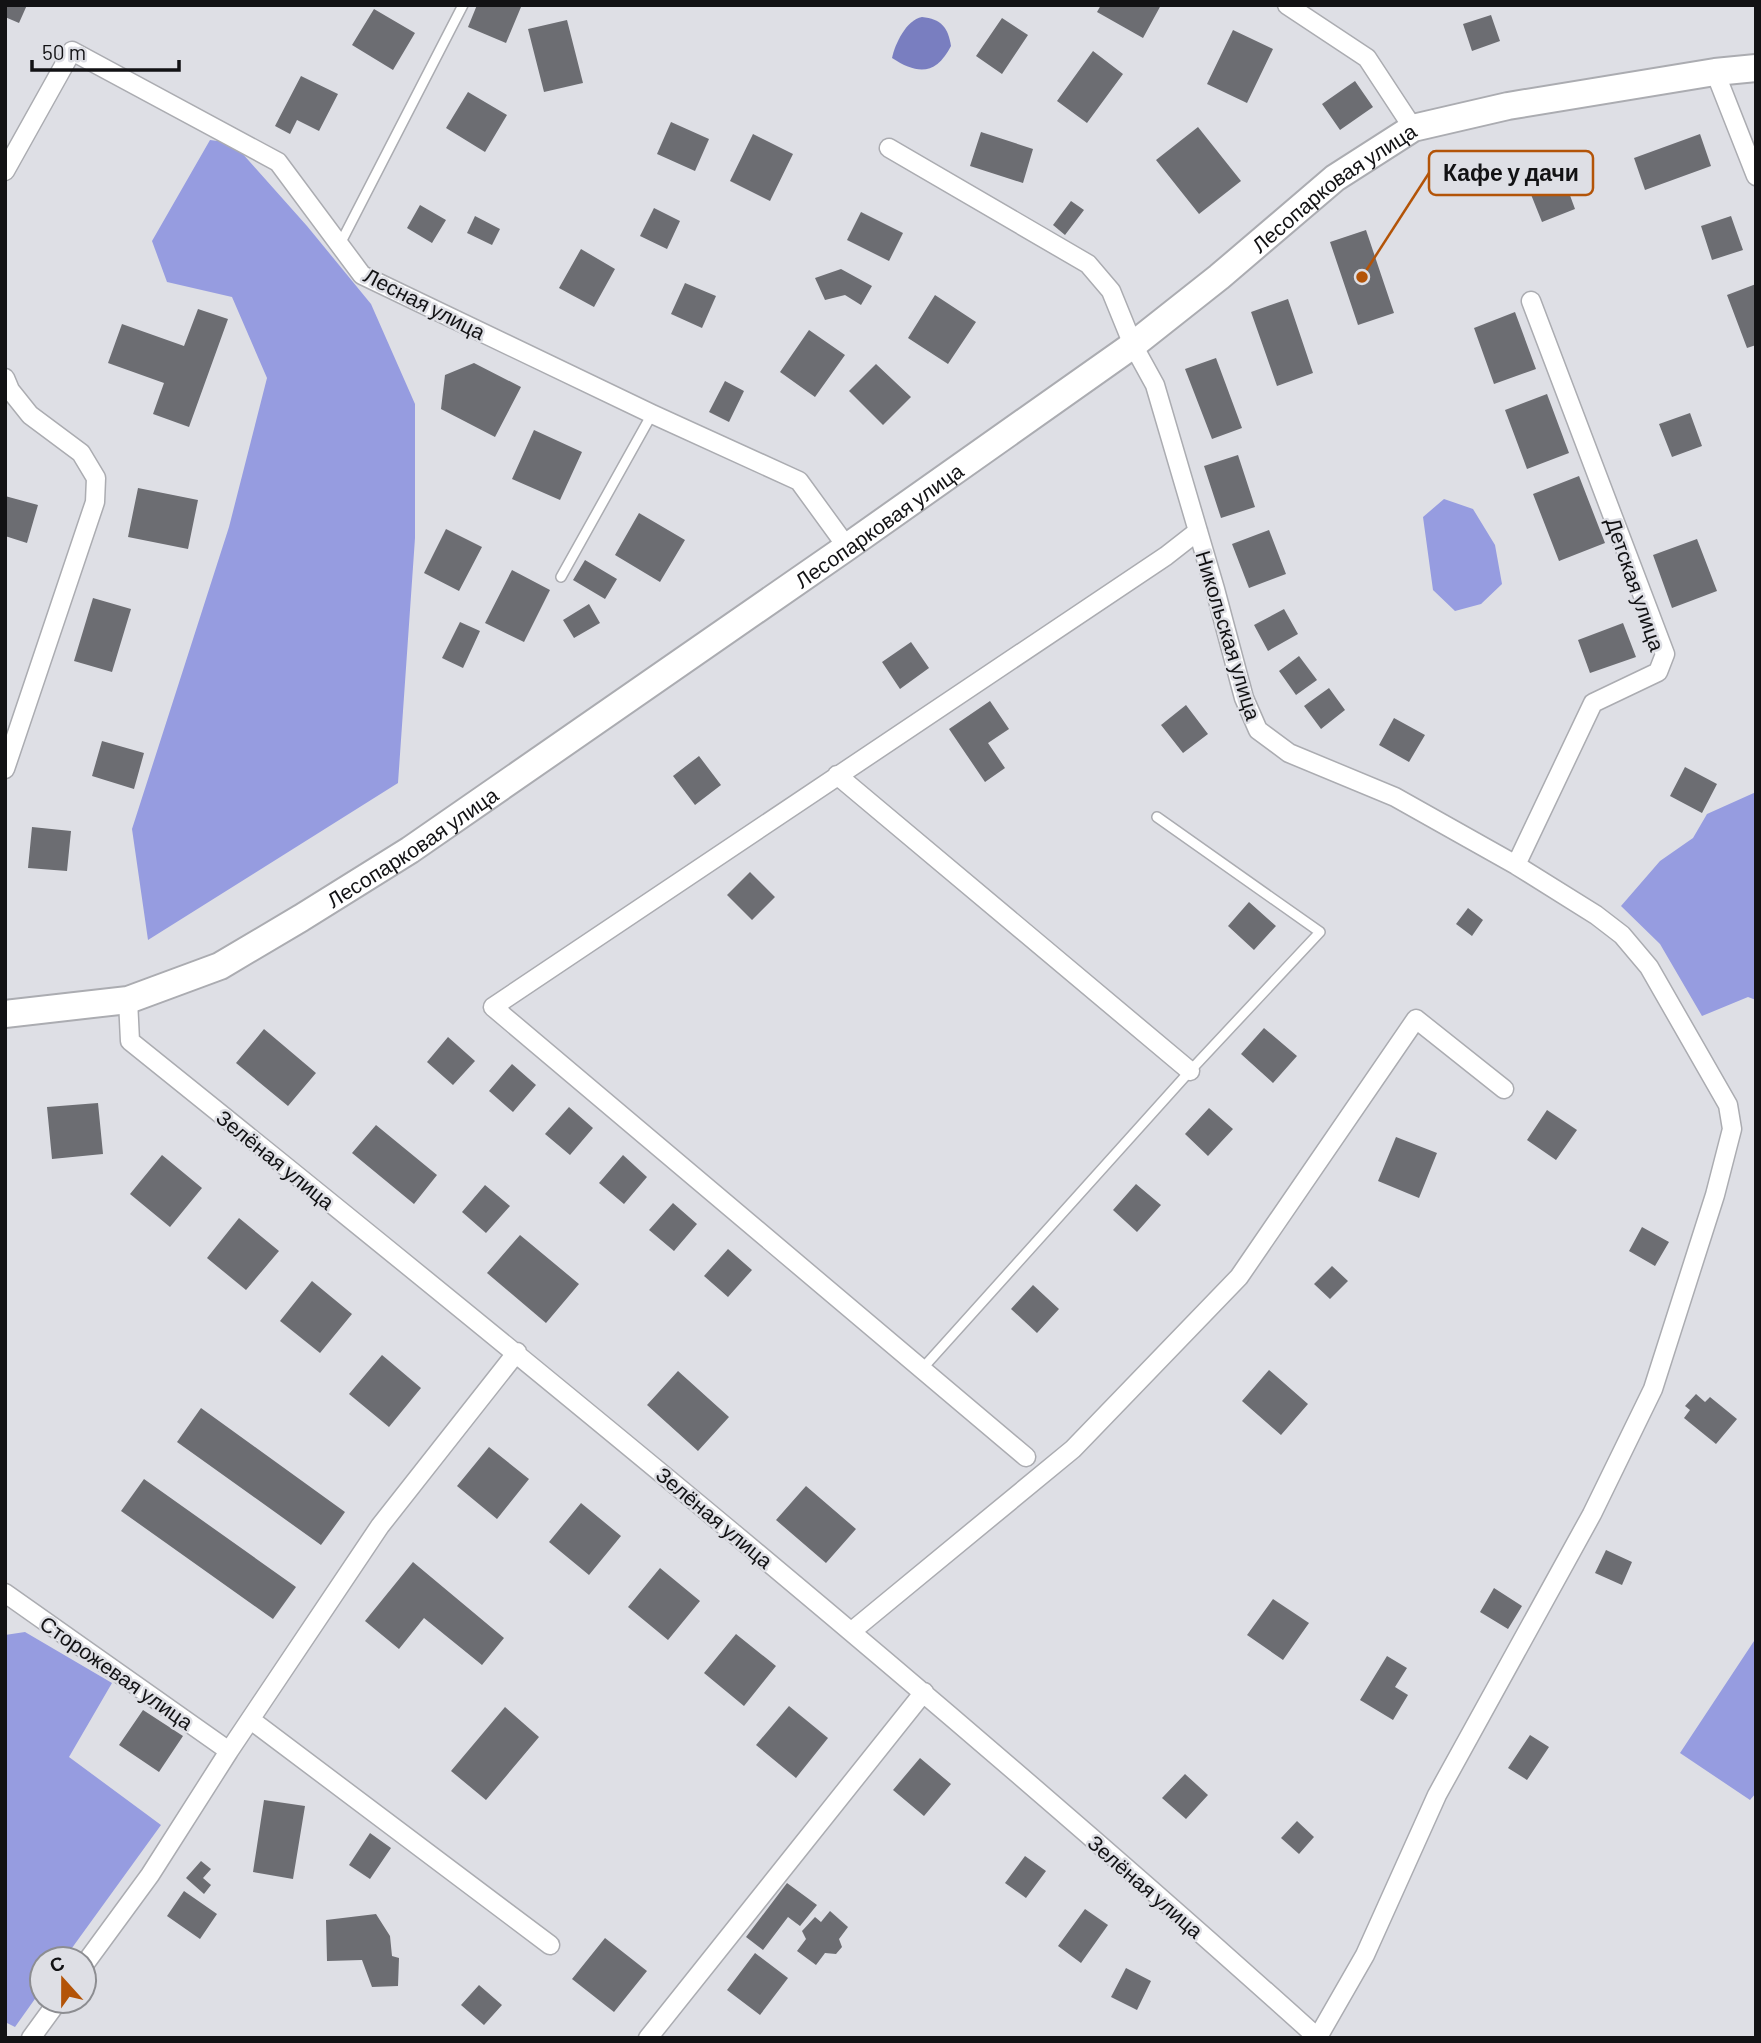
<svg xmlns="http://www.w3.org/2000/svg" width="1761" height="2043" font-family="Barlow,sans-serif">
  <rect width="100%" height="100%" fill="#dedfe5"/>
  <!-- forest -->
  <path fill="#969ce0" d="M210,140L233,143L307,226L371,304L415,404V538L398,783L148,940L132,829L229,527L267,378L232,297L167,282L152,241Z
    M1444,499L1473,509L1495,545L1502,584L1481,604L1455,611L1433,590L1423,517Z
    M1756,792V1000L1748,997L1702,1016L1660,944L1621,906L1660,861L1693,838L1707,814Z
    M25,1632L112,1683L69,1757L161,1825L64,1959H42V1989L15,2027L5,2022V1635Z
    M1756,1638V1793L1750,1800L1680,1753Z"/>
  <!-- water -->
  <path fill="#797ec0" d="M922,17C941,19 948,27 951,46C936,75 918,75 892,58C895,44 906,20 922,17Z"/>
  <!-- building -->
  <path fill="#6c6d72" d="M5,5H27L19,23L5,17Z
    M477,5L521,7L506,43L468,27Z
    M1101,5H1161L1143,38L1097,12Z
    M374,9L415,33L393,70L352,45Z
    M1491,15L1500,41L1472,51L1463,24Z
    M1002,18L1028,35L1002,74L976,56Z
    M567,20L583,83L544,92L528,29Z
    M1233,30L1273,49L1247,103L1207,84Z
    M1093,51L1123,74L1087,123L1057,101Z
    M301,76L338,94L319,131L297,120L290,134L275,126Z
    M1355,81L1373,107L1340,130L1322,104Z
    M468,92L507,115L485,152L446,128Z
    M671,122L709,139L695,171L657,154Z
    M1198,127L1241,181L1199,214L1156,160Z
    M981,132L1033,149L1023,183L970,166Z
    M753,134L793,154L770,201L730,181Z
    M1700,134L1711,166L1645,190L1634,158Z
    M1564,179L1575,209L1542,222L1530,192Z
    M1071,201L1084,210L1065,235L1053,225Z
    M420,205L446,220L432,243L407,228Z
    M654,208L680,221L667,249L640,236Z
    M861,212L903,233L889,261L847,240Z
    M475,216L500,229L492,245L467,233Z
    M1731,216L1743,250L1712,260L1701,226Z
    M1366,230L1394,313L1358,325L1330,242Z
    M581,249L615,269L594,307L559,288Z
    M841,269L872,286L861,305L845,295L825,300L815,278Z
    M685,283L716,296L702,328L671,314Z
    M1756,284V345L1747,348L1727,295Z
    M935,295L976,322L948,364L908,338Z
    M1288,299L1313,373L1277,386L1251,312Z
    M198,309L228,319L189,427L153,414L164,383L108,363L122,324L184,346Z
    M1515,312L1536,369L1494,384L1474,328Z
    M809,330L845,355L815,397L780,372Z
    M1216,358L1242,428L1212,439L1185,369Z
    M474,363L521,387L495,437L441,409L445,375Z
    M876,364L911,397L883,425L849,391Z
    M725,381L744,391L729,422L709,412Z
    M1547,394L1569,453L1527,469L1505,410Z
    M1690,413L1702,446L1672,457L1659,424Z
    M534,430L582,452L560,500L512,479Z
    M1238,455L1255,507L1221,518L1204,466Z
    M1579,476L1605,543L1559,561L1533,494Z
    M138,488L198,500L188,549L128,537Z
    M5,496L38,505L27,543L5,536Z
    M639,513L685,540L660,582L615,555Z
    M446,529L482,547L459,591L424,573Z
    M1269,530L1286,574L1249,588L1232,544Z
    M1697,539L1717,591L1672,608L1653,555Z
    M585,560L617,579L605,599L573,580Z
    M512,570L550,590L524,642L485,623Z
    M93,598L131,609L112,672L74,661Z
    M589,604L600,623L574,638L563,620Z
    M1284,609L1298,634L1268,651L1254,625Z
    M460,622L480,631L463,668L442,658Z
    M1623,623L1636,657L1590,673L1578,640Z
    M911,642L929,668L900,689L882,662Z
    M1299,656L1317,680L1296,695L1279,671Z
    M1329,688L1345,710L1321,729L1304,706Z
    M990,701L1009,729L988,743L1005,768L985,782L949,729Z
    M1186,705L1208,734L1183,753L1161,725Z
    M1394,718L1425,735L1409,762L1379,745Z
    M102,741L144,753L134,789L92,776Z
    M699,756L721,785L695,805L673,776Z
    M1685,767L1717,784L1702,813L1670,796Z
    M32,827L71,831L67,871L28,868Z
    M750,872L775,897L752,920L727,895Z
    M1249,902L1276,926L1254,950L1228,926Z
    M1468,908L1483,920L1472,936L1456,924Z
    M1264,1028L1297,1056L1273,1083L1241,1054Z
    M264,1029L316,1073L288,1106L236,1063Z
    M448,1037L475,1061L453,1085L427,1062Z
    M512,1064L536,1085L513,1112L489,1091Z
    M98,1103L103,1154L52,1159L47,1107Z
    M569,1107L593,1128L570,1155L545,1134Z
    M1209,1108L1233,1129L1208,1156L1185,1134Z
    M1547,1110L1577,1130L1556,1160L1527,1140Z
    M376,1125L437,1175L414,1204L352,1153Z
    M1396,1137L1437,1153L1419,1198L1378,1181Z
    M162,1155L202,1188L170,1227L130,1194Z
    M623,1155L647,1177L624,1204L599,1183Z
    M1136,1184L1161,1205L1137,1232L1113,1210Z
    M485,1185L510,1206L486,1233L462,1212Z
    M673,1203L697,1224L674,1251L649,1230Z
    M239,1218L279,1251L246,1290L207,1258Z
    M1642,1227L1669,1242L1655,1266L1629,1251Z
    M520,1235L579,1284L546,1323L487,1273Z
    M728,1249L752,1270L728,1297L704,1276Z
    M1332,1266L1348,1281L1330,1299L1314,1284Z
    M312,1281L352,1314L320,1353L280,1321Z
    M1033,1285L1059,1309L1037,1333L1011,1309Z
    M382,1355L421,1388L389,1427L349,1394Z
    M1269,1370L1308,1404L1281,1435L1242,1401Z
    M678,1371L729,1417L698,1451L647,1405Z
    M1696,1394L1705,1402L1710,1397L1737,1419L1716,1444L1684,1418L1690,1410L1685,1406Z
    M201,1408L345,1512L321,1545L177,1442Z
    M489,1447L529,1479L497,1519L457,1486Z
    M144,1479L296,1587L273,1619L121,1511Z
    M806,1486L856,1529L826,1563L776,1520Z
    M581,1503L621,1536L589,1575L549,1542Z
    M1606,1550L1632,1562L1622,1585L1595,1573Z
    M413,1562L504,1638L482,1665L424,1618L399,1649L365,1621Z
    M660,1568L700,1601L668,1640L628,1607Z
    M1494,1588L1522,1606L1508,1629L1480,1612Z
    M1273,1599L1309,1623L1283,1660L1247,1635Z
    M736,1634L776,1666L744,1706L704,1673Z
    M1387,1656L1407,1668L1395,1687L1408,1695L1393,1720L1360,1700Z
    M789,1706L828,1738L796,1778L756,1745Z
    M505,1707L539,1737L486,1800L451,1771Z
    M143,1710L183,1736L159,1772L119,1745Z
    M1530,1735L1549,1747L1527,1780L1508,1768Z
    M920,1758L951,1784L924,1816L893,1790Z
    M1185,1774L1208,1795L1186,1819L1162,1798Z
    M264,1800L305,1806L293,1879L253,1872Z
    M1297,1821L1314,1837L1299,1854L1281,1838Z
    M370,1833L391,1848L370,1879L349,1865Z
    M1025,1856L1046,1871L1026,1898L1005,1883Z
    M201,1861L211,1869L203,1878L211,1885L204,1894L186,1878Z
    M787,1883L817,1905L800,1926L788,1917L763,1950L746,1937Z
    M184,1891L217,1914L200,1939L167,1916Z
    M1085,1909L1108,1925L1081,1963L1058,1946Z
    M830,1911L848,1927L839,1939L842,1947L836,1954L825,1953L816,1965L797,1951L806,1939L802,1931L815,1917L821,1922Z
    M376,1914L390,1936L392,1956L399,1958L398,1986L372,1987L362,1960L327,1961L326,1920Z
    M605,1938L647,1971L614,2012L572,1979Z
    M755,1953L788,1978L760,2015L727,1990Z
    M1126,1968L1151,1981L1137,2010L1111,1997Z
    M479,1985L502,2005L484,2025L461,2005Z"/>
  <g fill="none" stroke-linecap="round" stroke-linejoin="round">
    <!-- lane casing -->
    <g stroke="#abacb1" stroke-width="12">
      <path id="lane" d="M340,244L463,5
        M561,577L652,414
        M922,1369L1190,1071L1320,932L1157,817"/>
    </g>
    <!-- street casing -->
    <g stroke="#abacb1" stroke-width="21">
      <path id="street" d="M1287,5L1367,58L1413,128
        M1715,72L1756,176
        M889,148L1088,264L1111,291L1133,345L1155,385L1215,589L1244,698L1258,730L1289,753L1395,797L1516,865L1596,915L1622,935L1649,967L1728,1105L1732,1129L1715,1195L1653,1389L1592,1514L1437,1795L1365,1955L1318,2037
        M5,171L72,51L278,162L362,275L652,414L799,481L847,547
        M5,378L10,390L30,415L81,453L96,478L95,502L5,769
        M837,775L1190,1071
        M1516,865L1593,703L1658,672L1665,654L1531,301
        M128,1000L130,1041C533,1365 934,1692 1318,2038
        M1026,1457L493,1007L1166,556L1198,531
        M5,1593L229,1751
        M852,1631L1073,1449L1239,1277L1416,1019L1504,1089
        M251,1720L550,1945
        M84,1965L150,1875L229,1751L380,1526L517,1352
        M31,2038L58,2001
        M648,2038L924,1692"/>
    </g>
    <!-- secondary casing -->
    <g stroke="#abacb1" stroke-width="30">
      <g id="secondary">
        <path id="s1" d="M5,1014L128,1000L220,966L301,918L410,850L847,547L1133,345L1219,277L1335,178L1413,128L1508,106L1715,72L1756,68"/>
      </g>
    </g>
    <!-- lane -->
    <use href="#lane" stroke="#fff" stroke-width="9"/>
    <!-- street -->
    <use href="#street" stroke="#fff" stroke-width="18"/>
    <!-- secondary -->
    <use href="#secondary" stroke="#fff" stroke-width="26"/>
  </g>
  <g text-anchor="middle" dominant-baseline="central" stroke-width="5" stroke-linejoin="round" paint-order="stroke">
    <!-- street labels -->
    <g font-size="21" fill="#121214" stroke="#dedfe5">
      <text stroke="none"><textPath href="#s1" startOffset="1582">Лесопарковая улица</textPath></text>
      <text transform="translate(425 303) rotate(27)">Лесная улица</text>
      <text stroke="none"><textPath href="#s1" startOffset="1015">Лесопарковая улица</textPath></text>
      <text transform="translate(1636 584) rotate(71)">Детская улица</text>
      <text transform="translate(1229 635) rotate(73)">Никольская улица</text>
      <text stroke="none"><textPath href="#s1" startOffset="448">Лесопарковая улица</textPath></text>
      <text transform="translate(276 1159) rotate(39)">Зелёная улица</text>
      <text transform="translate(715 1517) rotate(40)">Зелёная улица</text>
      <text transform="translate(117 1672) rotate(35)">Сторожевая улица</text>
      <text transform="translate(1146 1886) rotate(41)">Зелёная улица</text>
    </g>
  </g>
  <!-- callouts -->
  <path fill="none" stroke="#b35408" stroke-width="2.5" d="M1362 277L1429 173"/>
  <circle fill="#b35408" stroke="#dedfe5" stroke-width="2.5" cx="1362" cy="277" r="7"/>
  <rect fill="#dedfe5" stroke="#b35408" stroke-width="2.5" x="1429" y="151" width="164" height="44" rx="7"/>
  <g font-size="23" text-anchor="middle" font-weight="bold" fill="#121214">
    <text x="1511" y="181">Кафе у дачи</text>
  </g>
  <!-- border -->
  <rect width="1761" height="2043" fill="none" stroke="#121214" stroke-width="14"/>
  <!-- north arrow -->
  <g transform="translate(63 1980) rotate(339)"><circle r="33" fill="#dedfe5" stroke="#8c8d91" stroke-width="2"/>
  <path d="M0-5L12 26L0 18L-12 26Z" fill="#b35408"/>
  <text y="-10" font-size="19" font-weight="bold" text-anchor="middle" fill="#121214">С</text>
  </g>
  <!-- scale -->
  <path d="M32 60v10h147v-10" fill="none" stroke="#121214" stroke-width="3.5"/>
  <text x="42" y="60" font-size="21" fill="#121214" stroke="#dedfe5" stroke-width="5" paint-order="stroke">50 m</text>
</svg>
